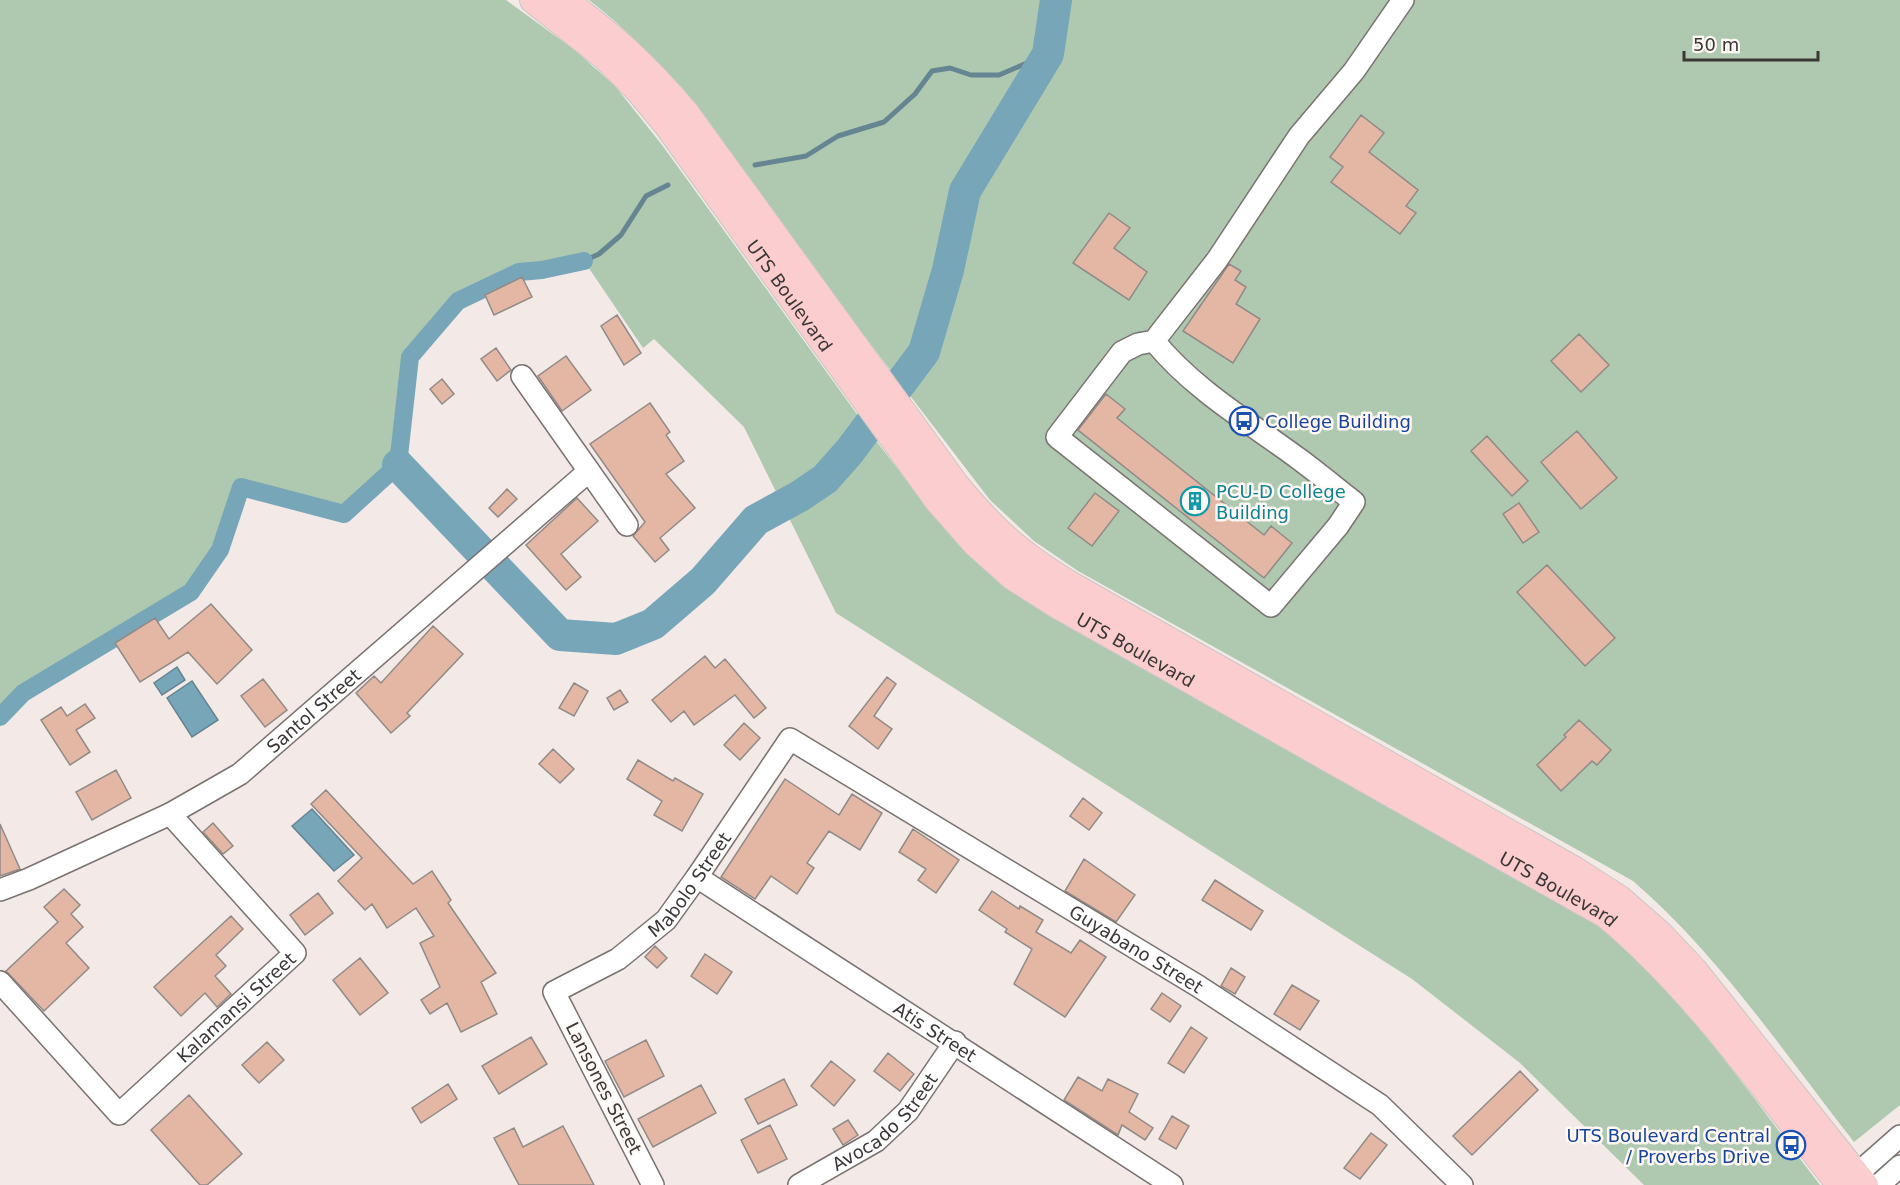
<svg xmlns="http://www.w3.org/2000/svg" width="1900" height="1185" font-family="'DejaVu Sans',sans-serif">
  <rect width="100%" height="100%" fill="#f3eae7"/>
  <!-- green -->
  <path fill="#afc8b0" d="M0,0H506L576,51L615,86L662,145L880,446L928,508L968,552L1599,926C1686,999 1751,1096 1820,1185H1644L1520,1063L1412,979L836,613L744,427L654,339L643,348L584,261L542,270L519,272L458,301L410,357L398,465L344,514L241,487L220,550L191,592L23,693L0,717Z
    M589,0H1900V1105L1854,1142C1784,1053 1719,955 1633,881L1078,571L1034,541L990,500C915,402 840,305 767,206C712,132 664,57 589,0Z"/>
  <!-- water -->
  <path fill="#77a6b9" stroke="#658592" stroke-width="1.5" d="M177,667L185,680L162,695L154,683Z
    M192,681L218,720L192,737L167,698Z
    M312,809L354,855L334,871L292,826Z"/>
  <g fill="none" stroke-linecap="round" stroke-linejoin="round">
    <!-- stream -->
    <path stroke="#658592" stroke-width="5" d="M755,165L806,156L838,136L884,122L915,94L932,71L950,68L971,75H999L1048,54
      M584,261L599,254L621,235L646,196L668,185"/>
    <!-- canal -->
    <path stroke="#77a6b9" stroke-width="18" d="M0,717L23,693L191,592L220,550L241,487L344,514L398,465L410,357L458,301L519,272L542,270L584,261"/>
    <!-- river -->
    <path stroke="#77a6b9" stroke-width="32" d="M398,465L560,635L616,639L653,624L703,581L756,520L800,496L825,479L849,452L924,352L948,270L965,191L1048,54L1056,0"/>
  </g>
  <!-- building -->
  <path fill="#e4b7a5" stroke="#918a87" stroke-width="1.5" d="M1361,115L1384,133L1369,152L1418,190L1406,206L1416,213L1400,234L1331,182L1343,167L1330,157Z
    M1109,213L1130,228L1114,248L1147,272L1129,300L1073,263Z
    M1229,264L1241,271L1235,280L1246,287L1236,304L1260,319L1233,363L1183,331Z
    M522,277L532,297L494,315L485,295Z
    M617,315L641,353L624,365L601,326Z
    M1579,334L1609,365L1581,392L1551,361Z
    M496,348L511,370L497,381L481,359Z
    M566,356L591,390L562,411L538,376Z
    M442,379L454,394L442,404L430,389Z
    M1106,394L1125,409L1117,418L1264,535L1271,526L1292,543L1264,578L1078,430Z
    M650,403L670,432L666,435L684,461L666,474L695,508L660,538L669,550L655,562L633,536L645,522L590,444Z
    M1577,431L1617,478L1581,509L1541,462Z
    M1487,436L1528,481L1512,496L1471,451Z
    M507,489L517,499L498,517L489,508Z
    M1095,493L1119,511L1092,546L1068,528Z
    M577,498L598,521L561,554L581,577L566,590L526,545Z
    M1519,503L1539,532L1523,543L1503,514Z
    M1547,565L1615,638L1585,666L1517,592Z
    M211,604L252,650L217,684L188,652L140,682L115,643L155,618L169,639Z
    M433,626L463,654L407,713L410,716L391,733L356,693L374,676L381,683Z
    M705,656L715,668L725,659L766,708L754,718L735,695L694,725L684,711L671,722L652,700Z
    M887,677L896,684L874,716L892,729L878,749L849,726Z
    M263,679L287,710L265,727L241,696Z
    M574,683L588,691L574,716L559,708Z
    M620,690L628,702L614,710L607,698Z
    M85,704L95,718L76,730L90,752L70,765L41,720L61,707L67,716Z
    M1579,720L1611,750L1597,765L1592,761L1561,791L1537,765L1566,737L1564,735Z
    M744,723L760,738L740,760L724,745Z
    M553,749L574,769L560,783L539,764Z
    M638,760L673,781L675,778L703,794L682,831L654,815L662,801L627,779Z
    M116,770L131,798L92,820L76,792Z
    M785,779L839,815L852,794L882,813L860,850L829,831L807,863L814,868L797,894L771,876L755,899L721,877Z
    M326,790L413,884L432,871L451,900L448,903L496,973L481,982L497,1014L461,1032L447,1003L430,1014L421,1000L440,987L420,943L434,936L416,908L387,928L372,904L365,910L338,881L362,858L311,804Z
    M1083,798L1102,813L1089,830L1070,816Z
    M213,823L233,846L223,854L203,832Z
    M0,824L20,869L0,876Z
    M913,829L959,860L936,893L918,880L926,869L899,852Z
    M1084,859L1135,895L1116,922L1065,891Z
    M1215,880L1263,911L1251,930L1202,900Z
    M64,889L80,905L71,914L83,927L66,943L89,968L44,1011L6,971L58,922L44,907Z
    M992,891L1019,909L1020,906L1043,920L1036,932L1071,953L1080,940L1106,957L1065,1017L1014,984L1032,949L1005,932L1007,929L979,910Z
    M318,893L333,913L305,935L290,915Z
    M231,916L243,929L216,955L226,966L215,976L231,994L217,1007L205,993L181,1016L154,987Z
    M655,946L667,958L657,968L645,957Z
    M705,954L732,972L717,994L691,976Z
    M360,958L388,993L360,1015L333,980Z
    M1231,968L1245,977L1235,994L1221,986Z
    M1292,985L1319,1001L1300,1030L1274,1014Z
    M1162,993L1181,1006L1170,1022L1151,1009Z
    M1191,1027L1207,1038L1184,1073L1168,1063Z
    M531,1037L547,1064L499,1094L482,1066Z
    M646,1040L664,1076L624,1097L605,1061Z
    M267,1042L284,1060L259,1083L242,1065Z
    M888,1053L914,1074L900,1091L874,1071Z
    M831,1061L855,1080L834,1106L811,1086Z
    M1520,1071L1538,1090L1472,1155L1453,1136Z
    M1078,1077L1102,1091L1108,1079L1138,1094L1129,1112L1153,1128L1145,1140L1122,1125L1118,1135L1064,1100Z
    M784,1079L797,1105L758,1124L745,1099Z
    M448,1084L457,1099L421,1123L412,1108Z
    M701,1085L716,1113L653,1147L638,1119Z
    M189,1095L242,1154L207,1185H200L151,1130Z
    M1172,1116L1189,1126L1176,1149L1159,1139Z
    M848,1120L858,1135L843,1145L833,1129Z
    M770,1125L787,1159L758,1173L741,1140Z
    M563,1126L594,1185H519L494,1138L514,1128L523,1147Z
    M1371,1133L1387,1145L1360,1179L1344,1168Z"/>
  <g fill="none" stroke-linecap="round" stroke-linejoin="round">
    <!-- minor casing -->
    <g stroke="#7a7270" stroke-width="24">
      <g id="minor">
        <path d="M1154,341C1194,390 1249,422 1299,459C1318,473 1336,488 1354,502L1338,526L1271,606L1057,437L1122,352L1138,344L1154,341L1217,260L1299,136L1354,71L1403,0"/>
        <path d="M522,376L627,525"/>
        <path id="s1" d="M697,877L1172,1185"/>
        <path id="s2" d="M0,890L29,879L170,814L240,774L589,471"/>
        <path id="s3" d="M0,982L119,1114L295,953L170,814"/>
        <path id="s4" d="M653,1185L554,992L618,959L666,920L697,877L790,739L1198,986L1380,1105L1462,1185"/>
        <path id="s5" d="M799,1185L876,1141L908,1111L955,1042"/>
        <path d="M1854,1185L1857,1174L1900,1136"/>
        <path d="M1879,1185L1900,1166"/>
      </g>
    </g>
    <!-- major casing -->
    <g stroke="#c8c7c7" stroke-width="28">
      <g id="major">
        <path id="s6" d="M533,0L604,56L638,90L667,125L938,501L975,543L1013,577L1057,605L1606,915C1697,991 1766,1092 1840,1185"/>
        <path d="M564,0C613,36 645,65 685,112L956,485C994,531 1019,553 1071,585L1575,870L1620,899L1660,934L1694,970L1865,1185"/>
      </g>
    </g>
    <!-- minor -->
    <use href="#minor" stroke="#fff" stroke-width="21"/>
    <!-- major -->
    <use href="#major" stroke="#fccdcf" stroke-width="26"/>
  </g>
  <!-- icons -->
  <defs>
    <g id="bus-ring" transform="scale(1.5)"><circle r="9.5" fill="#fff8f5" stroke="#1a4fb4" stroke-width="1.5"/><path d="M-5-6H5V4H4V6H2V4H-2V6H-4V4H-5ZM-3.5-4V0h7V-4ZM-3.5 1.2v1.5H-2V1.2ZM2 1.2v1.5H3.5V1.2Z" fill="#1a4fb4"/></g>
    <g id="building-ring" transform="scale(1.5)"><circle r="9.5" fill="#fff8f5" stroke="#0f9aa8" stroke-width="1.5"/><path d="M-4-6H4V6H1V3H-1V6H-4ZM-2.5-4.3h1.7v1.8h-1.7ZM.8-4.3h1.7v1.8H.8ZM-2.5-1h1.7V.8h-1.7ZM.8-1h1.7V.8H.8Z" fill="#0f9aa8"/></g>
  </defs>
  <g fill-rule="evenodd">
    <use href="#bus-ring" x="1244" y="421"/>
    <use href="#building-ring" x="1195" y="501"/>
    <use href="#bus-ring" x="1791" y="1145"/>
  </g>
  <g text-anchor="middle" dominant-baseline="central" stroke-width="5" stroke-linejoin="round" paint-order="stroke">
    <!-- street labels -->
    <g font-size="18" fill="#3a3736" stroke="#fff8f5">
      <text stroke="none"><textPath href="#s6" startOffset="394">UTS Boulevard</textPath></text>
      <text stroke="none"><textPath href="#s6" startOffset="897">UTS Boulevard</textPath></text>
      <text stroke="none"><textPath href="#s2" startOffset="364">Santol Street</textPath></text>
      <text stroke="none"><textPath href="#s4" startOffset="393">Mabolo Street</textPath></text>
      <text stroke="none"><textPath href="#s6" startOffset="1383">UTS Boulevard</textPath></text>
      <text stroke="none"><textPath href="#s4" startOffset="975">Guyabano Street</textPath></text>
      <text stroke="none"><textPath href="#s3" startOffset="336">Kalamansi Street</textPath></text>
      <text stroke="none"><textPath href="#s1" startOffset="284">Atis Street</textPath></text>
      <text transform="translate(604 1088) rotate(63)">Lansones Street</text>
      <text stroke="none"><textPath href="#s5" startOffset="108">Avocado Street</textPath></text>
    </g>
    <!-- transit labels -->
    <g font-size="18" fill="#164399" stroke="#fff8f5" text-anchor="start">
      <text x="1265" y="421">College Building</text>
      <text x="1770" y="1135" text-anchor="end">UTS Boulevard Central<tspan x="1770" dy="21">/ Proverbs Drive</tspan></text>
    </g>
    <!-- culture labels -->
    <g font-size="18" fill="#0d838f" stroke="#fff8f5" text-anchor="start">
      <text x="1216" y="491">PCU-D College<tspan x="1216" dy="21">Building</tspan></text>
    </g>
  </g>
  <!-- scale -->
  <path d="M1684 51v9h134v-9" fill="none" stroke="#3a3736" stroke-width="3"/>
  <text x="1693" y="51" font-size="18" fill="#3a3736" stroke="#fff8f5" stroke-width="4.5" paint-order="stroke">50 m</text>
</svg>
